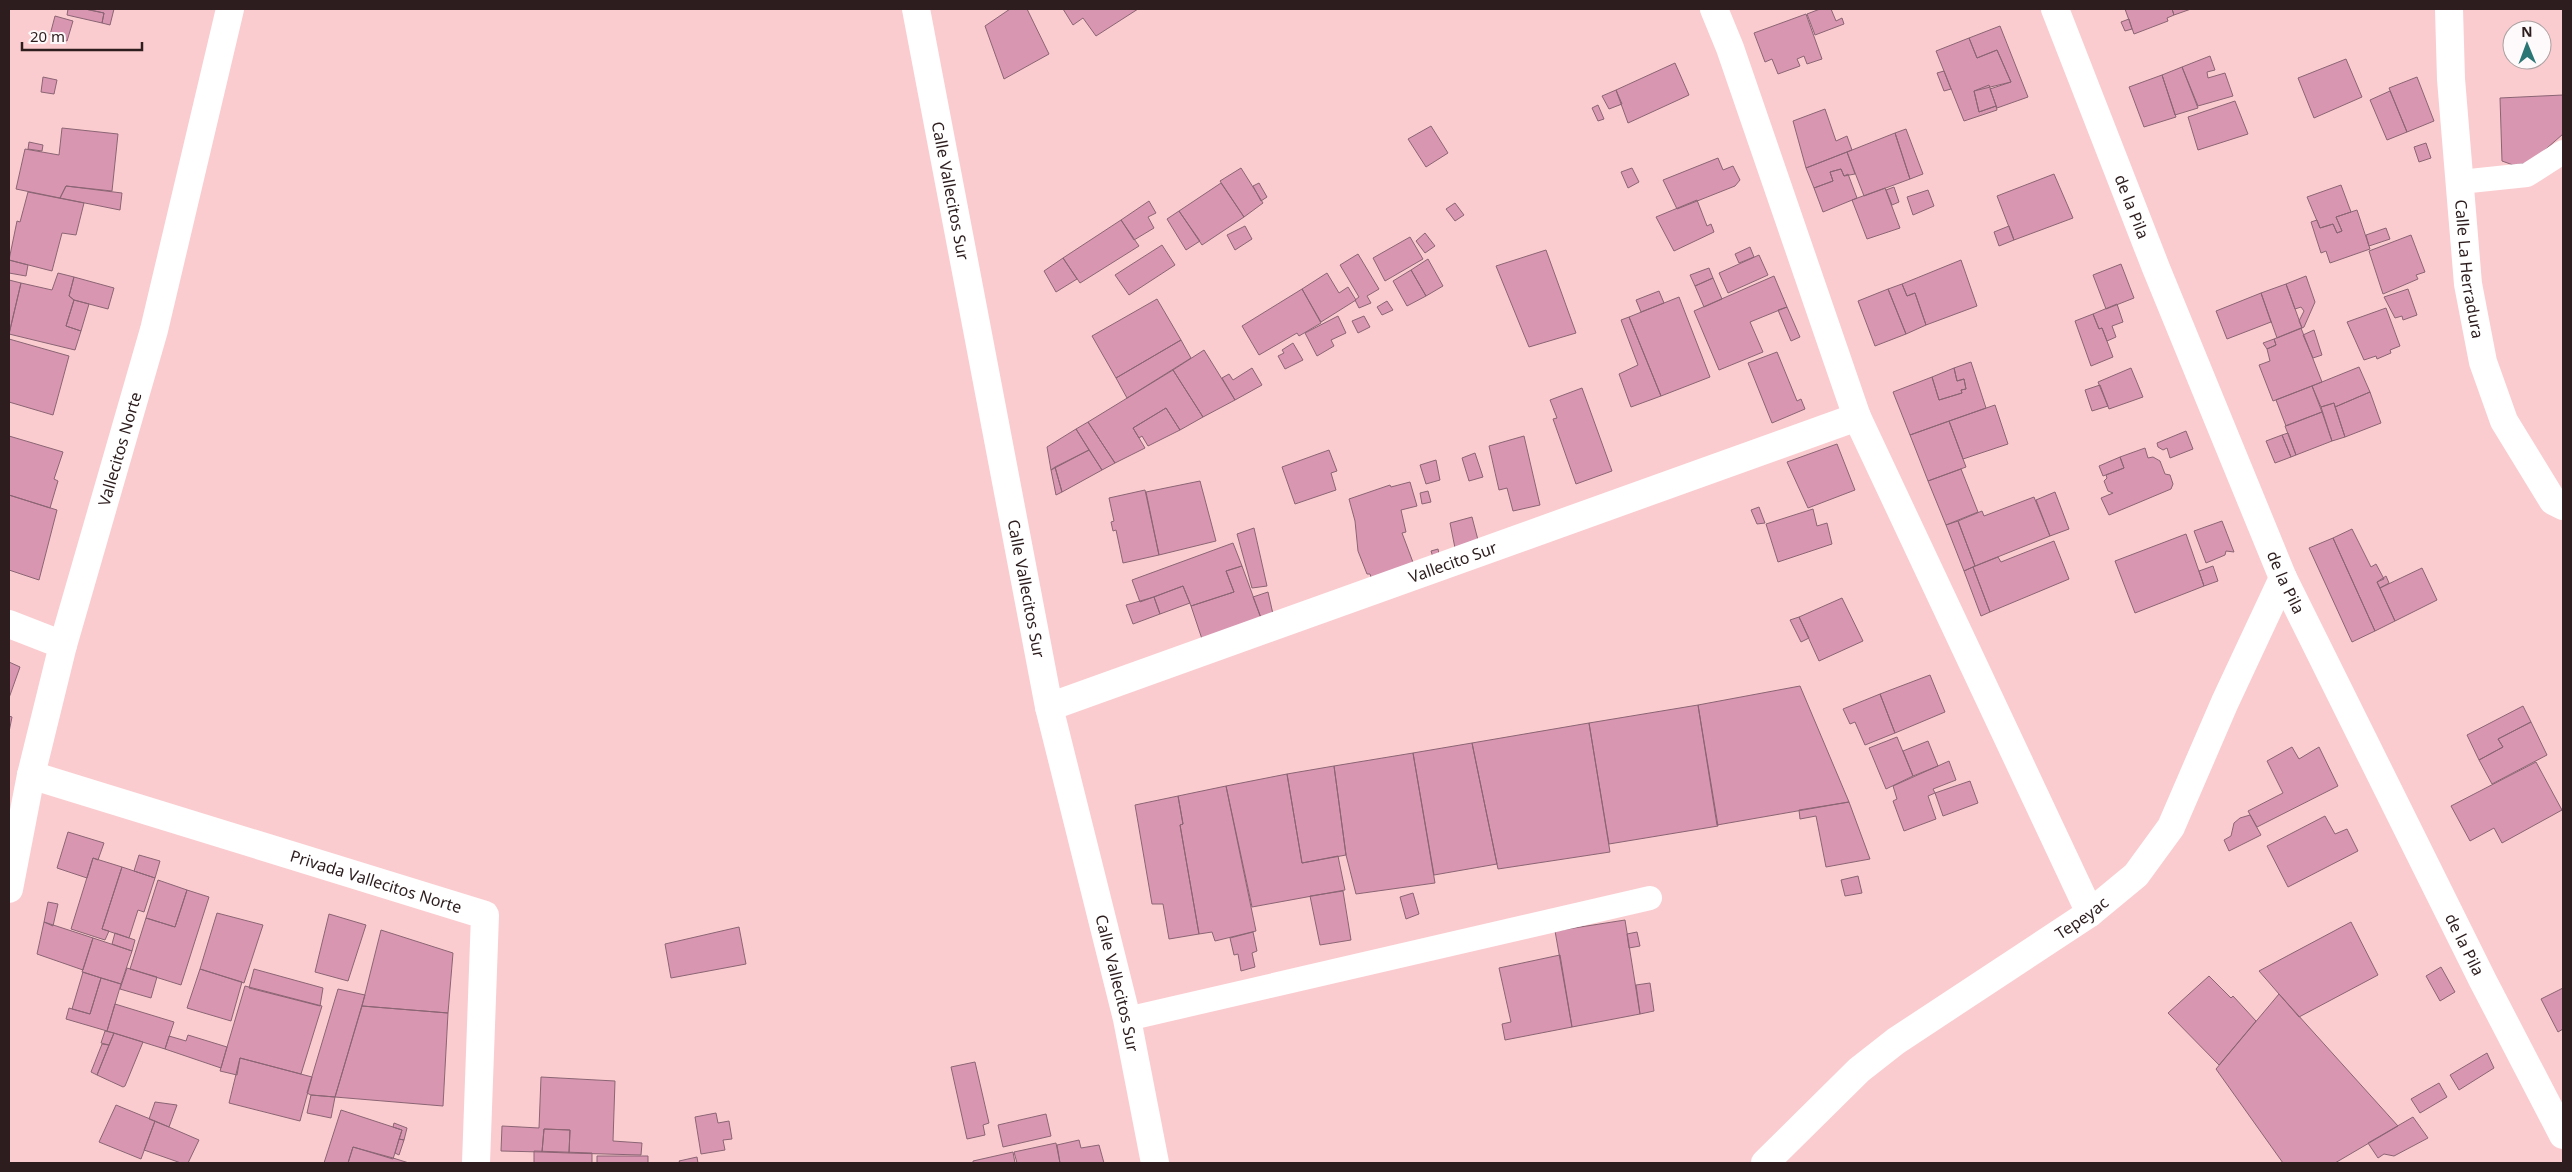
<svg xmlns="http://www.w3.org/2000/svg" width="2572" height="1172" font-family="'Noto Sans',sans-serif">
  <rect width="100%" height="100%" fill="#fbcccf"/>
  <!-- building -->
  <path fill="#d896b0" stroke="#8b6574" d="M68,9H85L104,13L102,23L67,15Z
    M85,9H114L110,25L102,23L104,13Z
    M1010,9H1027L1049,54L1004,79L985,26Z
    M1063,9H1138L1096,36L1083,18L1073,25Z
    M1820,9H1831L1836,21L1842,18L1844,24L1815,35L1807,14Z
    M2125,9H2172L2174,15L2167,18L2168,21L2134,34Z
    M2172,9H2191L2174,15Z
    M1806,14L1822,59L1807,64L1804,56L1797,59L1800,66L1778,74L1772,59L1765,62L1754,33Z
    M55,16L73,21L67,41L50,35Z
    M2129,19L2132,29L2125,31L2121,22Z
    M2000,26L2028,97L1997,108L1990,89L2011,82L1997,50L1977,58L1969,38Z
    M1969,38L1977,58L1997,50L2011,82L1974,91L1979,112L1996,106L1997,110L1964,121L1936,51Z
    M2210,56L2215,70L2207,72L2208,78L2225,73L2233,96L2198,106L2182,67Z
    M2346,59L2362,97L2314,118L2298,78Z
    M1675,63L1689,95L1628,123L1616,90Z
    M2182,67L2198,108L2175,115L2162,75Z
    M1944,71L1951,89L1944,91L1937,73Z
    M2162,75L2176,117L2144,127L2129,87Z
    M43,77L57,80L54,94L41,92Z
    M2417,77L2434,121L2407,132L2389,88Z
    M1989,85L1996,106L1979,112L1974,91Z
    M1616,90L1622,104L1609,109L1602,96Z
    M2390,91L2407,132L2387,140L2370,100Z
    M2563,95V134L2530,163L2513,165L2502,161L2500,98Z
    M2235,101L2248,134L2198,150L2188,117Z
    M1598,105L1604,119L1598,121L1592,108Z
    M1825,109L1836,141L1847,136L1852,150L1806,168L1793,121Z
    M1431,126L1448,153L1426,167L1408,139Z
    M62,128L118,134L112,191L66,186L60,198L16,189L25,149L59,155Z
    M1906,129L1923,174L1910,179L1895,133Z
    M1895,133L1910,179L1864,196L1847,152Z
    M29,142L43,145L42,151L28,149Z
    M2426,143L2431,158L2419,162L2414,147Z
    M1847,152L1855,174L1844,176L1841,169L1830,172L1833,181L1814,188L1806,168Z
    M1718,158L1723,170L1733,166L1740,180L1735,186L1677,209L1663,180Z
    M1241,168L1263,203L1244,217L1220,181Z
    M1632,168L1639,182L1628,188L1621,172Z
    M1841,169L1844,176L1848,174L1857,198L1823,212L1814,188L1833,181L1830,172Z
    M2054,174L2073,218L2014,240L1997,196Z
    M1221,183L1244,217L1202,245L1179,211Z
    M1259,183L1267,197L1261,201L1253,186Z
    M2341,185L2351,212L2336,217L2342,231L2337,233L2333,224L2320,228L2307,197Z
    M66,186L122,193L120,210L60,198Z
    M1894,187L1899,202L1892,205L1886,190Z
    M1885,188L1900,228L1867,239L1852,200Z
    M1928,190L1934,206L1913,215L1907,197Z
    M28,192L84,203L76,235L62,233L52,271L9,260L17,221L20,222Z
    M1697,200L1707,226L1711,224L1714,232L1674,251L1656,217Z
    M1149,201L1156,213L1148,217L1154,228L1134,240L1121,220Z
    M1455,203L1464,215L1455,221L1446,209Z
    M2357,210L2370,249L2330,263L2326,251L2321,253L2311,222L2317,220L2320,228L2333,224L2337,233L2342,231L2336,217Z
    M1179,211L1200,241L1186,250L1167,219Z
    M1121,220L1139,246L1080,283L1063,258Z
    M1245,226L1252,239L1235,250L1227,235Z
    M2009,226L2014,240L1999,246L1994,232Z
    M2386,228L2390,239L2369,246L2366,235Z
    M1425,233L1435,246L1425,253L1416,241Z
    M2411,235L2425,272L2416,275L2418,279L2383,294L2369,251Z
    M1410,237L1423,259L1385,281L1373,258Z
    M1162,245L1175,265L1129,295L1115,275Z
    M1750,247L1754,257L1739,263L1735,254Z
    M1546,250L1576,333L1529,347L1496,266Z
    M1358,254L1379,289L1367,296L1371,303L1359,308L1355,300L1359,297L1340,265Z
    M1759,255L1768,275L1728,293L1719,273Z
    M1063,258L1077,279L1056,292L1044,271Z
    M1428,259L1443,286L1426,296L1411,270Z
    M9,260L28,265L26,276L9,273Z
    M1961,260L1977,306L1926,325L1915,293L1907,296L1902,284Z
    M2121,264L2134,298L2106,309L2093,275Z
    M1709,268L1713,278L1695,286L1690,275Z
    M1411,270L1426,296L1407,306L1393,281Z
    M58,273L74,277L69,296L74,300L66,326L81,331L75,350L9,334L21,283L52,290Z
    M1327,273L1339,293L1348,287L1356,300L1321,322L1302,289Z
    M1774,276L1787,307L1750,322L1763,352L1719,370L1694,311Z
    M2306,276L2315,302L2304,327L2302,328L2299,321L2304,311L2301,307L2295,309L2286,284Z
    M74,277L114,288L108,309L74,300L69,296Z
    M1713,278L1722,299L1704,307L1695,286Z
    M9,280L21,283L9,334Z
    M1902,284L1907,296L1915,293L1926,325L1906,334L1888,289Z
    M2286,284L2302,328L2277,338L2261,293Z
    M1302,289L1321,323L1299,336L1297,333L1259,355L1242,326Z
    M1888,289L1906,334L1875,346L1858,301Z
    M2408,289L2417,315L2403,320L2402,316L2395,318L2384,297Z
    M1659,291L1664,303L1641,312L1636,300Z
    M2261,293L2271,322L2227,339L2216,311Z
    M1679,297L1710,377L1661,396L1629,317Z
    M1157,299L1181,340L1116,378L1092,336Z
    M74,300L89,304L81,331L66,326Z
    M1387,301L1393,310L1382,315L1377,307Z
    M2117,304L2123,322L2112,326L2116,337L2107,341L2102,328L2099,329L2093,314Z
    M1787,307L1800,337L1791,341L1778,310Z
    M2386,308L2400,346L2390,350L2391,353L2377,359L2376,356L2364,360L2347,322Z
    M2093,314L2099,329L2102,328L2113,357L2091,366L2075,321Z
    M1338,316L1346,333L1331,340L1334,346L1317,356L1305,333Z
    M1364,316L1370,327L1358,333L1352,321Z
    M1629,317L1661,396L1631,407L1619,374L1638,365L1621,320Z
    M2301,328L2322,382L2273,401L2259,365L2270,361L2267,349L2276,345L2274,339Z
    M2314,330L2322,355L2313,358L2303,335Z
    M9,339L69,356L53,415L9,402Z
    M2274,339L2276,345L2267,349L2263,343Z
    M1181,340L1191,358L1127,398L1116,378Z
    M1293,343L1303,360L1285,369L1278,356L1284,353L1282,350Z
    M1204,350L1235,400L1203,417L1173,370Z
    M1777,352L1797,401L1801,399L1805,409L1772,423L1748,363Z
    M1971,362L1986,408L1910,435L1893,392L1932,377L1939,400L1962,393L1961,390L1966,389L1964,379L1957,381L1954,368Z
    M2359,367L2370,392L2335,407L2334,403L2321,407L2312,386Z
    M1252,368L1262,385L1235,400L1222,378L1229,374L1233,380Z
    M1954,368L1957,381L1964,379L1966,389L1961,390L1962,393L1939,400L1932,377Z
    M2131,368L2143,397L2109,409L2098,382Z
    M1173,370L1203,417L1180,430L1166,408L1133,428L1145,448L1115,463L1088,422Z
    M2100,385L2108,406L2092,411L2085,390Z
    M2312,386L2322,412L2286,426L2276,400Z
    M1582,388L1612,471L1576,484L1553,419L1557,418L1550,400Z
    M2370,392L2381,423L2345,437L2335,407Z
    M2334,403L2345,437L2332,441L2321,407Z
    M1995,405L2008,444L1963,459L1949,421Z
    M1166,408L1180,430L1148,446L1142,436L1139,438L1133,428Z
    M2322,412L2332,441L2296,455L2285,426Z
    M1949,421L1966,467L1928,481L1910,435Z
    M1088,422L1115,463L1102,470L1076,429Z
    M1076,429L1089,450L1051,470L1047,447Z
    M2186,431L2193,449L2170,458L2167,448L2163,450L2158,447L2157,443Z
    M2288,433L2296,455L2291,457L2282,435Z
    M2282,435L2291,457L2275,463L2266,441Z
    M9,436L63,452L54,479L58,481L50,508L9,495Z
    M1524,436L1540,505L1513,511L1507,488L1499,490L1489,446Z
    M1837,444L1855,490L1808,508L1787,462Z
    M2145,448L2148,458L2153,457L2160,461L2165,474L2170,475L2173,484L2171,489L2109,515L2101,498L2113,493L2108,491L2104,481L2107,478L2106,475L2124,468L2120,457Z
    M1089,450L1102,470L1062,492L1055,467Z
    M1329,450L1337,471L1331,473L1336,490L1295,504L1282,467Z
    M1475,453L1483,477L1469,481L1462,458Z
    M2120,457L2124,468L2103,476L2099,466Z
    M1436,460L1440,480L1426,484L1420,465Z
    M1055,467L1062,492L1056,495L1051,470Z
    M1961,469L1978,512L1946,525L1928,481Z
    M1200,481L1216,541L1159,555L1146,492Z
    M1410,482L1417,506L1401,510L1406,532L1402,533L1414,565L1372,580L1370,574H1367L1358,551L1355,521L1349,499L1390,485L1391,487Z
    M1145,490L1159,555L1123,563L1116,530L1113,531L1111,522L1114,521L1109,498Z
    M1428,491L1431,502L1422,504L1420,493Z
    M2055,492L2069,529L2050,536L2036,500Z
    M9,495L57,510L39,580L9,570Z
    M2034,497L2050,536L1975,566L1958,521L1982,511L1984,516Z
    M1759,507L1765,523L1757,524L1751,510Z
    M1813,509L1817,526L1827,523L1832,544L1778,562L1766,524Z
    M1472,517L1478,540L1455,548L1450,523Z
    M1958,521L1975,566L1964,571L1946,525Z
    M2222,521L2234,552L2226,551L2225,555L2206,563L2194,531Z
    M1254,528L1267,586L1252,588L1237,534Z
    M2352,529L2371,567L2376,564L2383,577L2384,579L2377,582L2395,621L2375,631L2333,538Z
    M2186,534L2204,586L2135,613L2115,561Z
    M2333,538L2375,631L2352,642L2309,548Z
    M2054,541L2069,579L1990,612L1973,567L1998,557L2001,562Z
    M1233,543L1242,566L1226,571L1234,592L1191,606L1183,586L1140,602L1132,580Z
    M1438,549L1439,554L1433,557L1431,551Z
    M1242,566L1261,618L1202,639L1191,606L1234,592L1226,571Z
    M2213,566L2218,581L2204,586L2199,571Z
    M1973,567L1990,612L1981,616L1964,571Z
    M2422,568L2437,600L2395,621L2380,588Z
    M2386,576L2389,583L2380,588L2377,582Z
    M1183,586L1190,603L1160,614L1154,597Z
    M1268,592L1273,614L1261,618L1253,597Z
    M1154,597L1160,614L1133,624L1126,605Z
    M1842,598L1863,641L1819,661L1799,617Z
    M1799,617L1809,638L1801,642L1790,620Z
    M9,662L20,667L9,698Z
    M1930,675L1945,712L1895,733L1880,694Z
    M1800,686L1849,802L1717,825L1698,705Z
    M1880,694L1895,733L1865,745L1855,722L1850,724L1843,709Z
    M1698,705L1718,826L1609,844L1589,723Z
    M2523,706L2531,722L2498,739L2503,747L2479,760L2467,735Z
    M9,716L12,717L9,732Z
    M2531,722L2547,755L2492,784L2479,760L2503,747L2498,739Z
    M1589,723L1610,852L1498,869L1472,743Z
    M1897,737L1913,776L1886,789L1869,748Z
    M1928,741L1938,766L1913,776L1903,751Z
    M1472,743L1497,864L1434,875L1413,753Z
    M2292,747L2299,759L2319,747L2338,786L2257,827L2248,811L2283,793L2267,761Z
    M1413,753L1435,883L1356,894L1346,855L1334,766Z
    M1949,761L1956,780L1933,789L1935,793L1928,796L1936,819L1904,831L1893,801L1897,799L1893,786Z
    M2536,762L2562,810L2502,843L2494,828L2470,841L2451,806Z
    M1334,766L1346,855L1302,863L1287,774Z
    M1287,774L1302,863L1338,856L1345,890L1252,907L1226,786Z
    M1970,781L1978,803L1943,816L1935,793Z
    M1226,786L1256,931L1215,941L1212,932L1199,934L1180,825L1183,824L1178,796Z
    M1178,796L1183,824L1180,825L1199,934L1169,939L1163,904H1152L1135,805Z
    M1849,802L1870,859L1826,867L1816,816L1800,819L1799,810Z
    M2250,815L2261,835L2229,851L2224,840L2231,836L2234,823L2240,818Z
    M2325,816L2335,834L2347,829L2358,851L2288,887L2267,846Z
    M68,832L104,843L98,860L93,858L87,878L57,868Z
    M139,855L160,861L155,878L134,871Z
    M93,858L122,867L102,929L109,931L105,940L71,929Z
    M122,867L155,878L144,912L138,910L129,938L102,929Z
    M1858,876L1862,893L1845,896L1841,880Z
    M158,880L187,890L175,927L146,918Z
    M187,890L209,897L181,985L130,969L146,918L175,927Z
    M1343,891L1351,940L1320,945L1310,896Z
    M1413,893L1419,914L1406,919L1400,897Z
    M48,902L58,904L53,926L44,922Z
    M217,913L263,925L244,983L200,969Z
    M329,914L366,925L348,981L315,972Z
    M1625,920L1640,1014L1572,1027L1555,931Z
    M44,922L93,938L83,970L37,954Z
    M2351,922L2378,975L2299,1017L2259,971Z
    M739,927L746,964L671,978L665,944Z
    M381,930L453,953L448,1013L362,1006Z
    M1253,932L1257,951L1252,953L1255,967L1241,971L1238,954L1234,955L1230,938Z
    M1637,932L1640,946L1629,948L1627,934Z
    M115,933L135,940L132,951L112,944Z
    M93,938L132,951L121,984L82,972Z
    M1560,955L1572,1027L1505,1040L1502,1024L1511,1022L1499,968Z
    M2441,967L2455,992L2440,1001L2426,976Z
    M127,968L157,977L151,998L120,989Z
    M200,969L242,982L231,1021L187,1008Z
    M254,969L323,988L320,1006L249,988Z
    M83,972L101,978L90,1014L72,1009Z
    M2209,976L2231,998L2233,996L2256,1021L2219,1065L2168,1013Z
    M101,978L121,984L107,1031L66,1019L69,1008L90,1014Z
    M1650,983L1654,1011L1640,1014L1636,985Z
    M245,986L322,1006L301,1074L240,1058L237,1075L220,1071Z
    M2563,988V1029L2558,1032L2541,999Z
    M338,989L365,995L335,1097L311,1095L307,1093Z
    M2279,994L2398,1126L2335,1163H2283L2216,1069Z
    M115,1004L174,1022L165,1049L107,1031Z
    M362,1006L448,1013L443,1106L335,1097Z
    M105,1031L114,1033L109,1045L101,1043Z
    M114,1033L143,1042L125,1086L123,1087L97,1075Z
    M188,1035L227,1047L221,1068L165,1049L169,1036L186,1041Z
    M102,1044L109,1045L97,1075L91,1072Z
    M2487,1053L2494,1068L2459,1090L2450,1075Z
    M240,1058L312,1077L300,1121L229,1103Z
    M975,1062L989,1123L983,1125L985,1135L967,1139L951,1067Z
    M541,1077L615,1081L613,1141L642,1143L641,1155L569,1153L570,1130L544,1129L542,1152L501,1151L502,1126L539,1128Z
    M2439,1083L2447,1097L2420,1113L2411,1099Z
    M311,1095L335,1097L331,1118L307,1113Z
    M155,1102L177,1105L169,1127L149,1119Z
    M116,1105L155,1121L141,1159L99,1142Z
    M341,1110L402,1130L393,1159L353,1147L348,1163H324Z
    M716,1113L718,1123L729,1121L732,1139L723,1140L725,1150L701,1154L695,1117Z
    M1046,1114L1051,1136L1003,1147L998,1125Z
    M2413,1117L2428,1138L2394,1156L2384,1154L2378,1158L2368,1143Z
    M155,1121L199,1140L188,1163H181L144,1150Z
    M394,1123L407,1128L404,1140L399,1139L402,1130L393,1127Z
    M544,1129L570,1130L569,1153L542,1152Z
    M399,1139L404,1140L399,1155L395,1153Z
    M1079,1140L1081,1148L1099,1145L1104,1163H1060L1057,1145Z
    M1056,1143L1060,1163H1017L1014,1152Z
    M353,1147L393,1158L409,1163H348Z
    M534,1151L592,1153V1163H534Z
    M1013,1152L1015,1163H973V1161Z
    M597,1156H648V1163H597Z
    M697,1157L698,1163H680L679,1161Z"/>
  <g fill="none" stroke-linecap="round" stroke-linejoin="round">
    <!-- lane -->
    <path stroke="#fff" stroke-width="24" d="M2460,182L2527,175L2563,152
      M1127,1019L1650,898"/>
    <!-- street -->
    <g stroke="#fff" stroke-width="28">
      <path id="s1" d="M916,9L1049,707L1127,1019L1155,1163"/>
      <path d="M1714,9L1730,48L1857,417L2090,913"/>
      <path id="s2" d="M2055,9L2156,268L2283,578L2483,981L2563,1135"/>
      <path id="s3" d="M2449,9L2451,79L2468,284L2483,362L2504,421L2553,501L2563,506"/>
      <path d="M9,624L63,645"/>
      <path id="s4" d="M1049,707L1857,417"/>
      <path id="s5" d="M31,775L485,915L476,1163"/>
      <path id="s6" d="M9,889L31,775L63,645L154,330L230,9"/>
      <path id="s7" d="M1765,1163L1859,1070L1896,1041L2090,913L2136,875L2171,827L2225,702L2283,578"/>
    </g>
  </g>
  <g text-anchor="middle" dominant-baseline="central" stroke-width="4" stroke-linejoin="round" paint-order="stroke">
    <!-- street labels -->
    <g font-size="16" fill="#2d1d1e" stroke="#fef9fa">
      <text stroke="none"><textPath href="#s1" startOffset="185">Calle Vallecitos Sur</textPath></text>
      <text stroke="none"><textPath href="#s2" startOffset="212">de la Pila</textPath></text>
      <text stroke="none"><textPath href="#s3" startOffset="261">Calle La Herradura</textPath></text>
      <text stroke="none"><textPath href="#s6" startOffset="454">Vallecitos Norte</textPath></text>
      <text stroke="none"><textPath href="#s4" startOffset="429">Vallecito Sur</textPath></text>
      <text stroke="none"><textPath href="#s2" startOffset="618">de la Pila</textPath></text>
      <text stroke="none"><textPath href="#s1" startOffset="590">Calle Vallecitos Sur</textPath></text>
      <text stroke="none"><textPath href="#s5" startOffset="361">Privada Vallecitos Norte</textPath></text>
      <text stroke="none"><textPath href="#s7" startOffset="402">Tepeyac</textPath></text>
      <text stroke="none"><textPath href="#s2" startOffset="1022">de la Pila</textPath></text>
      <text stroke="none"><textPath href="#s1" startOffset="995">Calle Vallecitos Sur</textPath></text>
    </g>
  </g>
  <!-- border -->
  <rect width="2572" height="1172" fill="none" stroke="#2d1d1e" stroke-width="20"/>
  <!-- north arrow -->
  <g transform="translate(2527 45) rotate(359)"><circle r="24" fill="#fef9fa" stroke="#aaa1a2"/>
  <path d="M0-4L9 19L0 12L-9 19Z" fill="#2b7574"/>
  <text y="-8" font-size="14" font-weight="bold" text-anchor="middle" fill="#2d1d1e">N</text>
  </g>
  <!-- scale -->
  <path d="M22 42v8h120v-8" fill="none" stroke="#2d1d1e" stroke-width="2.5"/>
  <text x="30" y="42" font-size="15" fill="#2d1d1e" stroke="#fef9fa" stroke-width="4" paint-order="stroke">20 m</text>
</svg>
